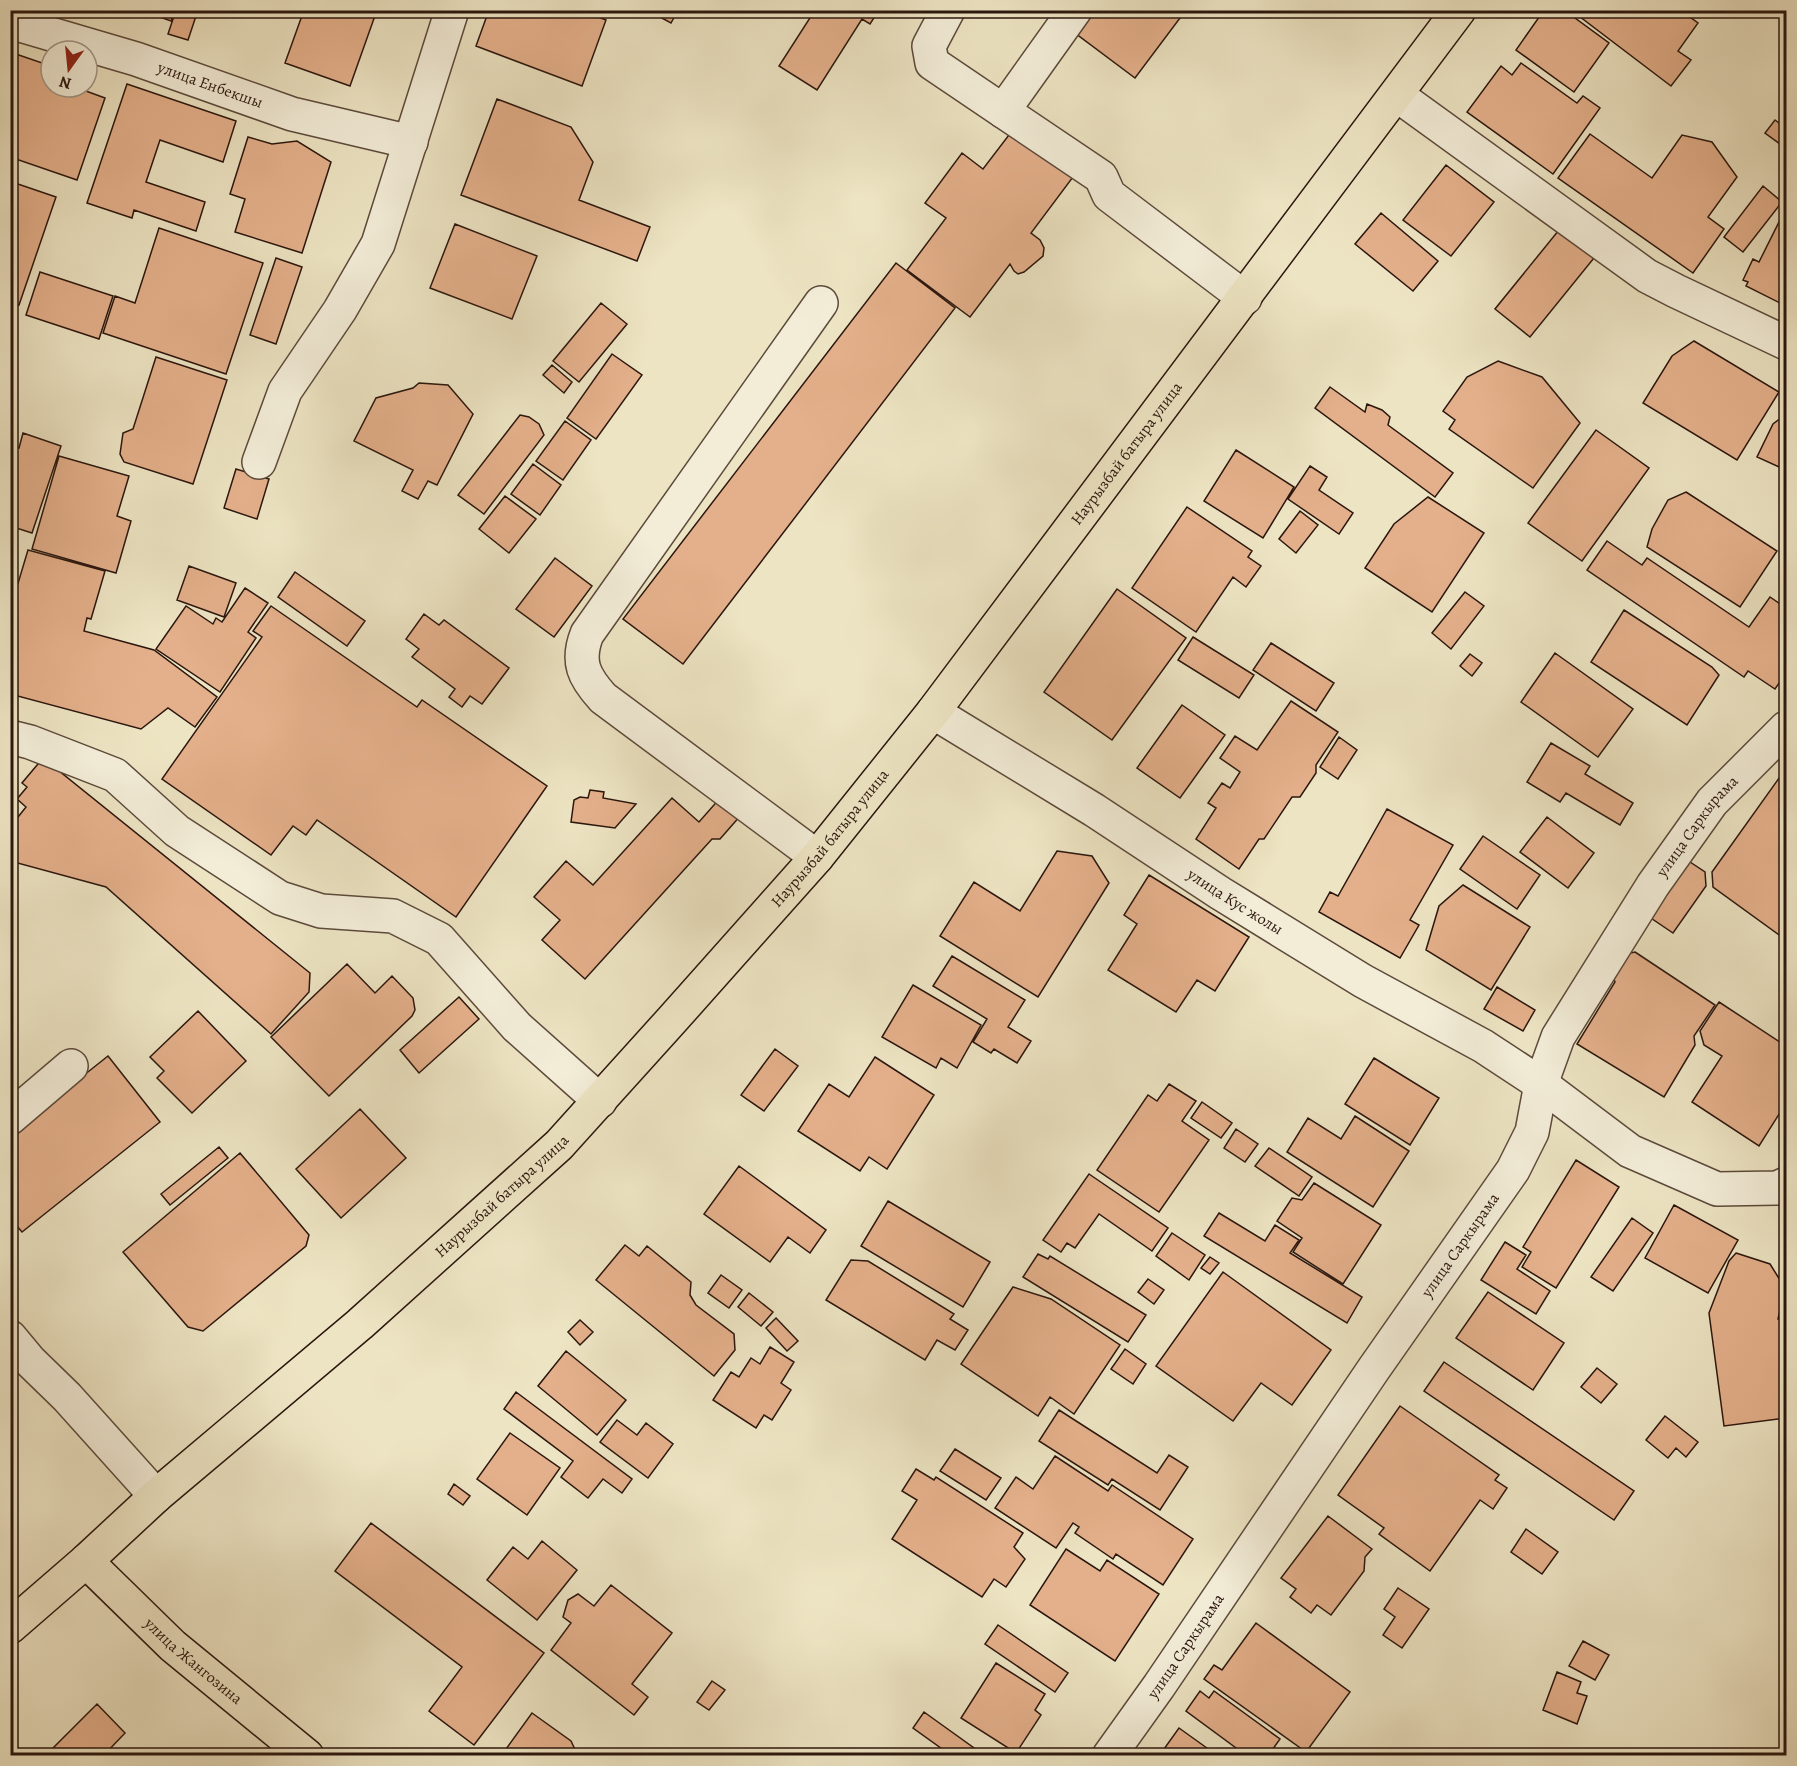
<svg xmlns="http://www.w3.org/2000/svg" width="1797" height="1766" font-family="Alegreya,serif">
  <rect width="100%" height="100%" fill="#ede4c3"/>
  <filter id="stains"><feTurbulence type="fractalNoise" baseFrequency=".00333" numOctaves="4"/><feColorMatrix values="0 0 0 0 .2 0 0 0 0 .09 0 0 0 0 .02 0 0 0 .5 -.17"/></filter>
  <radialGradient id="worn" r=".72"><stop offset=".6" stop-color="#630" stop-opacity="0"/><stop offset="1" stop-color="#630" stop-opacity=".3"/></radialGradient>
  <!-- building -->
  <path fill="#e4b08b" stroke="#2b160e" stroke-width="1.5" d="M141,10H175L171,21Z
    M176,10H198L188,40L168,34Z
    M304,10H377L350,86L285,63Z
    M489,10H580L606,20L582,86L476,46Z
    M647,10H678L671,23Z
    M815,10H879L870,24L862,19L817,90L779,66Z
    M1092,10H1186L1135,78L1075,33Z
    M1544,10H1564L1609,43L1574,92L1516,50Z
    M1571,10H1695L1690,17L1698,23L1678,51L1691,60L1671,86Z
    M10,52L51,66V87H75L105,98L77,180L10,157Z
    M1521,63L1577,103L1583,96L1600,108L1553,174L1467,112L1501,66L1512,75Z
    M127,84L236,121L223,162L160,140L146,182L205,202L196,231L134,210L132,218L87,203Z
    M497,99L571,127L593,162L579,200L650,227L637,261L461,195Z
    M1775,120L1786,128V143L1784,147L1765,133Z
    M1012,131L1073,177L1031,233L1040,240L1044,248L1043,256L1024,272L1018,274L1014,271L1010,264L970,317L907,270L946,218L925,203L962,153L983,169Z
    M1590,134L1652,178L1682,135L1712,142L1737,177L1708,217L1724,229L1693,273L1558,178Z
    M248,137L272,144L297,141L331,162L302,253L235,232L245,199L230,194Z
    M1446,165L1494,202L1451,256L1403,220Z
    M15,183L56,197L19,305L10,302V195Z
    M1763,186L1782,202L1743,252L1724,237Z
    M1381,213L1438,261L1413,291L1355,244Z
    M1781,218L1786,221V306L1746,286L1748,282L1743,280L1753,259L1759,262Z
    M455,224L537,256L512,319L430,288Z
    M1563,225L1598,253L1530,337L1495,309Z
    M159,228L263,263L226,374L103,333L115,296L135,303Z
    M276,258L302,267L276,344L250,335Z
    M896,263L955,308L683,664L623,619Z
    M40,272L113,296L99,339L26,315Z
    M601,303L627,324L579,382L553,361Z
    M1694,341L1779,392L1737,460L1643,403L1672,356Z
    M612,354L642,375L596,439L567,418Z
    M156,357L227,380L193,484L124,462L120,454L123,433L133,429Z
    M1498,361L1542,377L1580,423L1533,488L1449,429L1455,420L1443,411L1467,377Z
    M552,365L572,382L564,393L543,375Z
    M419,383L448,385L473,414L437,485L428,481L418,499L402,491L413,470L354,441L376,398L413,388Z
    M1330,387L1365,412L1367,404L1382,410L1390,417L1388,425L1453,473L1435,497L1315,408Z
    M1786,414V470L1757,457L1773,424Z
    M520,415L529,417L539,424L544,435L484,514L458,495Z
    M565,421L591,440L563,480L536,461Z
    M1596,430L1649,468L1582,561L1528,523Z
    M23,433L61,446L32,533L10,526V446L19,448Z
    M1236,450L1294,487L1263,538L1204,501Z
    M59,456L129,476L117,516L131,521L116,573L32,549Z
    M533,464L561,485L540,515L511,494Z
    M1310,466L1327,477L1319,490L1353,513L1339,534L1288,499Z
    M236,469L269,479L257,519L224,508Z
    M1686,492L1777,551L1740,607L1647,547L1652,529L1668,500Z
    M505,496L536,519L509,553L479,529Z
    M1428,497L1484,533L1432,612L1365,568L1394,524Z
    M1187,507L1252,551L1248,557L1261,566L1246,587L1233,577L1196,632L1132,588Z
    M1300,511L1318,525L1296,553L1279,539Z
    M1607,541L1642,565L1647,558L1749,627L1770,597L1786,608V673L1775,689L1748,671L1744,677L1587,570Z
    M28,550L105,571L91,619L87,618L84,631L154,650L217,697L195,727L168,708L141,729L10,694V610Z
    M555,558L592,586L554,637L516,609Z
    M189,566L236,583L224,617L177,600Z
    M295,572L365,621L347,646L278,597Z
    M245,588L268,603L248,632L256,638L220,692L156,649L186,606L213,624L216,618L222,622Z
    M1117,589L1186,638L1112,740L1044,692Z
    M1465,592L1484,606L1451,649L1432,633Z
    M271,606L417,707L422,700L547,786L456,917L317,820L306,835L293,826L271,855L162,779L262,637L253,631Z
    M1624,610L1712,667L1719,675L1687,725L1591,662Z
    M424,614L439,625L444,620L509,668L482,704L470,696L462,707L449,697L455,689L412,657L419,649L406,639Z
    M1193,637L1254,675L1239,698L1178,660Z
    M1271,643L1334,683L1316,711L1253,670Z
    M1555,653L1633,709L1598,757L1521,702Z
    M1470,654L1482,663L1472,676L1460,666Z
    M1291,701L1338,732L1316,765V773L1300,797H1292L1264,839H1259L1239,869L1196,839L1216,808L1208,803L1222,783L1230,788L1240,772L1220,758L1235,736L1257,750Z
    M1182,705L1225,735L1180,798L1137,768Z
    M1339,737L1357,750L1338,779L1320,767Z
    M1551,743L1590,766L1585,774L1633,803L1620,825L1566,793L1560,802L1527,782Z
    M43,758L310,973L309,992L271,1034L106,887L10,861V827L26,807L17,799L27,787L22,783Z
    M1782,774L1786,777V940L1713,887L1712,872Z
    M590,790L604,792L603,798L636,804L615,828L571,822L574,800L580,797L588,798Z
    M721,797L741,815L720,839H712L585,979L542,940L560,920L534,897L566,861L593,885L672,798L699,822Z
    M1387,809L1453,845L1410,920L1419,925L1400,958L1319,912L1330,892L1338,896Z
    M1547,817L1594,853L1568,888L1520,852Z
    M1483,836L1540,875L1517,909L1460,869Z
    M1057,851L1092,856L1109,883L1038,997L940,936L974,882L1020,911Z
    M1684,858L1705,872L1706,886L1673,933L1645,914Z
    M1149,875L1249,937L1215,991L1197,980L1176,1012L1108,970L1137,924L1124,915Z
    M1463,885L1530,927L1491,990L1426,950L1439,906Z
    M1635,952L1715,1005L1694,1036L1695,1045L1664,1097L1577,1044L1615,982L1613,977L1626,954Z
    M952,956L1025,1000L1008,1027L1031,1041L1017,1063L994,1049L991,1053L973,1042L987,1019L933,986Z
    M347,964L375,993L392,976L413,998L415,1010L412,1016L329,1096L271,1037Z
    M913,985L981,1025L957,1068L941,1058L936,1068L882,1037Z
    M1497,987L1535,1010L1523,1031L1484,1009Z
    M459,997L479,1019L419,1073L400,1050Z
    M1719,1002L1786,1046V1103L1759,1146L1692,1102L1722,1056L1704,1045L1700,1031Z
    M198,1011L246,1061L192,1113L157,1078L164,1071L150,1057Z
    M775,1049L798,1066L764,1111L741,1095Z
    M108,1056L160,1122L22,1232L10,1218V1134Z
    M875,1057L934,1095L887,1169L869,1157L860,1171L798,1131L829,1084L849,1097Z
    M1374,1058L1439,1098L1410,1145L1345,1104Z
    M1169,1084L1196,1101L1182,1121L1209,1140L1159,1212L1097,1170L1148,1095L1157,1101Z
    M1202,1102L1232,1123L1221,1138L1191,1118Z
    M360,1109L406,1158L341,1218L296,1169Z
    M1355,1116L1409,1151L1373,1207L1287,1152L1308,1118L1341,1139Z
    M1236,1129L1258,1144L1245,1162L1224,1148Z
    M219,1147L228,1158L170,1205L161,1194Z
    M1269,1148L1312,1177L1299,1196L1255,1166Z
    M240,1153L309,1235L306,1246L203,1331L188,1327L123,1252Z
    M1576,1160L1619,1187L1556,1288L1522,1267L1531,1252L1523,1247Z
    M739,1166L826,1230L810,1253L788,1237L770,1262L704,1214Z
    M1089,1174L1168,1228L1152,1251L1099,1214L1075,1248L1067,1243L1061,1252L1043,1240Z
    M1314,1183L1381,1225L1343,1284L1293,1252L1302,1238L1277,1221L1292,1198L1302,1200Z
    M888,1201L990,1262L963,1307L861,1246Z
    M1674,1205L1738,1240L1708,1293L1645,1258Z
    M1219,1213L1265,1241L1275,1225L1299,1240L1290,1253L1362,1297L1347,1323L1204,1236Z
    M1632,1218L1653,1233L1613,1291L1591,1277Z
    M1172,1233L1205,1255L1189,1280L1156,1256Z
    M1505,1242L1526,1255L1517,1269L1550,1291L1536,1314L1481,1280Z
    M625,1245L639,1256L647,1246L691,1282L690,1295L696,1305L734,1334L735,1350L714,1376L596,1280Z
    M1736,1253L1770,1264L1785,1288L1778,1319L1784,1321L1786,1318V1418L1724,1426L1709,1313L1729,1261Z
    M1038,1254L1048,1259L1050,1256L1146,1315L1128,1342L1023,1277Z
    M1210,1257L1219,1263L1210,1274L1201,1268Z
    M851,1260L868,1261L954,1314L950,1319L968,1330L955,1350L937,1340L925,1360L826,1300Z
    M1223,1272L1331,1350L1292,1405L1261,1383L1233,1421L1156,1366Z
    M721,1275L742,1290L729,1308L708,1293Z
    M1148,1279L1164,1290L1154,1304L1138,1292Z
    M1013,1287L1051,1299L1120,1345L1074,1414L1050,1397L1038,1416L961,1364Z
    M1488,1292L1564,1343L1533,1390L1456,1338Z
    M749,1293L773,1312L761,1326L738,1307Z
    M776,1318L798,1341L787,1351L766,1328Z
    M580,1320L593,1332L580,1345L568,1332Z
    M770,1347L794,1362L781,1383L791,1390L772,1420L764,1415L756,1428L713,1400L731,1372L739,1377L751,1358L760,1364Z
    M1125,1349L1146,1364L1133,1384L1111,1369Z
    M566,1351L626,1400L597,1435L538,1386Z
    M1444,1362L1634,1491L1614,1520L1424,1391Z
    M1597,1368L1617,1384L1601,1403L1581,1387Z
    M516,1392L632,1479L622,1493L603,1479L588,1498L561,1477L573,1461L504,1409Z
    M1400,1406L1499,1475L1495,1480L1507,1488L1493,1509L1480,1500L1430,1571L1379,1534L1384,1528L1338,1495Z
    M1059,1410L1157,1473L1169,1455L1188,1467L1160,1510L1112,1479L1108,1485L1039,1441Z
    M1665,1416L1698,1442L1686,1457L1676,1448L1668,1458L1646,1440Z
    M617,1420L637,1435L646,1423L673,1444L648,1478L600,1442Z
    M510,1433L560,1468L527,1515L477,1479Z
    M955,1449L1001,1478L986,1500L940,1471Z
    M1055,1456L1108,1491L1112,1485L1193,1539L1163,1585L1116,1554L1113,1559L1075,1533L1079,1527L1073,1523L1056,1548L995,1508L1016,1477L1033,1489Z
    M916,1469L934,1480L936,1477L1023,1533L1014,1547L1025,1559L1006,1587L994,1579L982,1597L892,1539L917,1500L902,1491Z
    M454,1484L470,1496L463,1505L448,1494Z
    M1328,1516L1372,1549L1365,1557L1364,1571L1331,1615L1317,1605L1311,1613L1290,1597L1296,1589L1281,1578Z
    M371,1523L544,1653L474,1745L429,1711L462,1667L335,1571Z
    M1526,1529L1558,1552L1542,1574L1511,1552Z
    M542,1541L577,1570L537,1620L487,1580L513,1547L528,1559Z
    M1066,1549L1100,1571L1107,1560L1159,1594L1115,1661L1030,1605Z
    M611,1585L672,1633L632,1684L648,1697L634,1715L551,1650L571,1623L563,1617L568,1600L578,1594L594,1606Z
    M1398,1588L1429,1609L1402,1648L1383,1635L1395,1617L1384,1609Z
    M1256,1623L1350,1692L1306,1752L1204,1679L1214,1665L1222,1670Z
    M998,1625L1068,1673L1055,1692L985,1644Z
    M1583,1641L1609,1655L1595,1680L1569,1666Z
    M996,1663L1045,1694L1035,1710L1041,1715L1016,1753L961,1718Z
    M1557,1672L1581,1682L1577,1693L1587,1696L1577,1724L1543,1710Z
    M712,1681L725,1690L709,1710L697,1702Z
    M1200,1691L1209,1698L1214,1691L1280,1739L1268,1756H1247L1186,1711Z
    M97,1704L125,1733L103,1756H45Z
    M924,1712L981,1753L979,1756H952L913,1728Z
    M532,1713L571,1741L578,1756H501Z
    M1179,1728L1218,1756H1159Z"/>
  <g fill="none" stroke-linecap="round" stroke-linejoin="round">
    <!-- minor casing -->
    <g stroke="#5c4a3b" stroke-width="36">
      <g id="minor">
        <path d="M948,10L929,46L932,63L1003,111"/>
        <path d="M1075,10L1003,111L1101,177L1109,195L1245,298"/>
        <path id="s1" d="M10,22L136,59L292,114L411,142"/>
        <path d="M1397,95L1647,276L1676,291L1786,343"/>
        <path d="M259,462L285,391L340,310L378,244L452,10"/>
        <path id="s2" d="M933,712L1094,810L1220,893L1363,981L1483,1046L1541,1084L1630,1151L1717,1189L1777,1188L1786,1184"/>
        <path d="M10,737L30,742L115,775L177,831L280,898L321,911L393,916L439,939L517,1027L600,1101"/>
        <path d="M817,857L603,698C584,677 576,662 587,634L821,303"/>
        <path d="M10,1118L71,1066"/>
        <path d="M10,1337L30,1361L67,1397L156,1496"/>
        <path id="s3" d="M1109,1756L1159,1686L1373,1370L1513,1170L1532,1132L1541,1084L1558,1037L1653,885L1712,802L1786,728"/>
      </g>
    </g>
    <!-- major casing -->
    <g stroke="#2b160e" stroke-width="36">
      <g id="major">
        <path id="s4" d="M86,1561L173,1646L307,1756"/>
        <path id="s5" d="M10,1627L86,1561L156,1496L360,1324L559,1145L671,1021L817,857L933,712L1459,10"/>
      </g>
    </g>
    <!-- minor -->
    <use href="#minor" stroke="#f3edd8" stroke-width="33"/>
    <!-- major -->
    <use href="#major" stroke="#ede4c3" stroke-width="33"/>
  </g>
  <g text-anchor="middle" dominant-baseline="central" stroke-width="6" stroke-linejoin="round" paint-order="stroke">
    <!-- street labels -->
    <g font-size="16" fill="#2b160e" stroke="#f3edd8">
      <text stroke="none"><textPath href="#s1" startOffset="210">улица Енбекшы</textPath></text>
      <text stroke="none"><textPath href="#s5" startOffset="1626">Наурызбай батыра улица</textPath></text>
      <text stroke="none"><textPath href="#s3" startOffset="1106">улица Саркырама</textPath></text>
      <text stroke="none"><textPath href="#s5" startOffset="1140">Наурызбай батыра улица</textPath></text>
      <text stroke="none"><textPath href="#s2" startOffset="357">улица Кус жолы</textPath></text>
      <text stroke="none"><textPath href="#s5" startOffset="654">Наурызбай батыра улица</textPath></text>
      <text stroke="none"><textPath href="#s3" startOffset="620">улица Саркырама</textPath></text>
      <text stroke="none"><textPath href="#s3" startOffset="134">улица Саркырама</textPath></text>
      <text stroke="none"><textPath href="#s4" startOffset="147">улица Жангозина</textPath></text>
    </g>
  </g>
  <!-- margin -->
  <rect width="1797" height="1766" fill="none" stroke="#ede4c3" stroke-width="36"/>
  <rect x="12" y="12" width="1773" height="1742" fill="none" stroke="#2b160e" stroke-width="3"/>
  <rect x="18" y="18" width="1761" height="1730" fill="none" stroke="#2b160e" stroke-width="1.5"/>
  <!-- north arrow -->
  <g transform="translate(69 69) rotate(195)"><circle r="28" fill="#f3edd8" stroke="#a39787" stroke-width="1.5"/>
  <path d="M0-4.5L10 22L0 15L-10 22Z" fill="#8f2418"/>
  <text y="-9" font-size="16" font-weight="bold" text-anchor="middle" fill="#2b160e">N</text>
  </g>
  <rect width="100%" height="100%" filter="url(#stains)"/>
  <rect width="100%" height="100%" fill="url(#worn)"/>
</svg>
